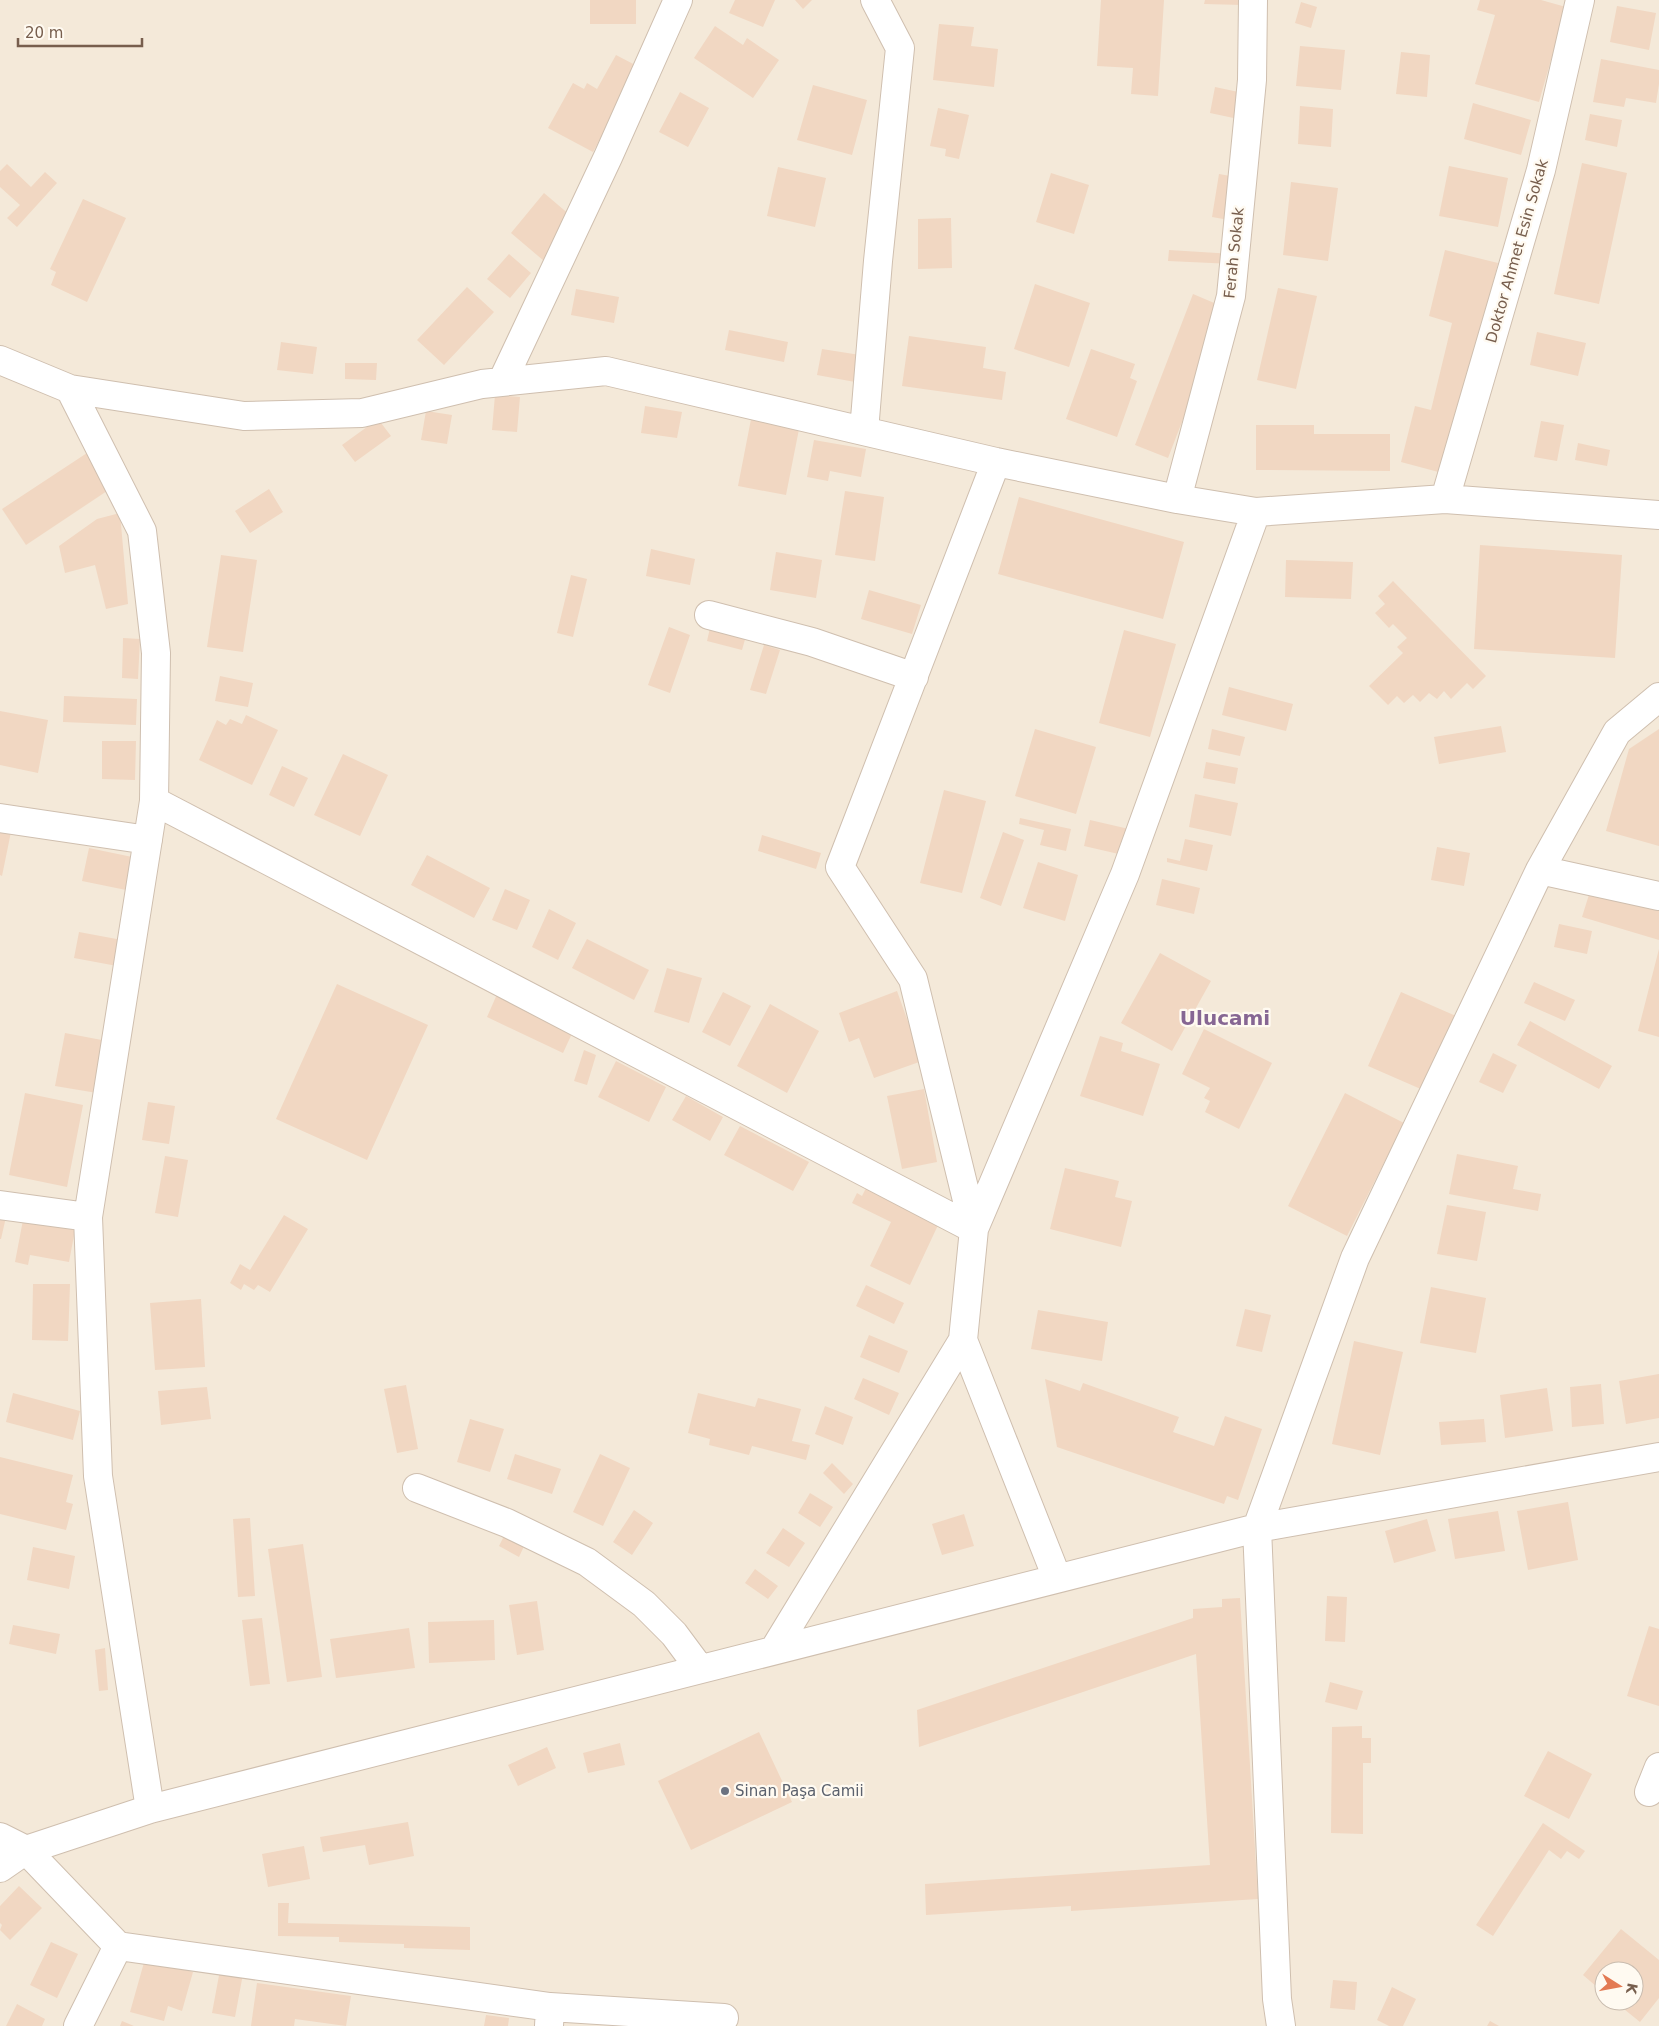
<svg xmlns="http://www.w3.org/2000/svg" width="1659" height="2026" font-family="'DejaVu Sans',sans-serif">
  <rect width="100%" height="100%" fill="#fcf6ea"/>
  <!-- residential -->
  <path fill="#f4e9d9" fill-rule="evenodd" d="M0,0H1659V2026H0ZM1604,1971H1634V2001H1604Z"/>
  <!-- building -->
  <path fill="#f1d7c2" d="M590,0H636V24H590Z
    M735,0H775L763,27L729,13Z
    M795,0H812L803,9Z
    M1101,0H1164L1158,96L1131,94L1133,68L1097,66Z
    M1205,0H1243V5L1204,4Z
    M1480,0H1541L1566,7L1539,102L1475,84L1495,15L1477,10Z
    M1301,2L1317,7L1311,28L1295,23Z
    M1617,6L1656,13L1649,50L1610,42Z
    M939,24L974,27L971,46L998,49L994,87L933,80Z
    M715,26L743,45L747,38L779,60L753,98L694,58Z
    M1300,46L1345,50L1341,90L1296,86Z
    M1401,52L1430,55L1427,97L1396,94Z
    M616,55L639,67L593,152L548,128L573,83L584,89L587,83L597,89Z
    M1601,59L1659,70V84L1656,103L1626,98L1624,107L1593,102Z
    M813,85L867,100L852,155L797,140Z
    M1215,87L1248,94L1243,120L1210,113Z
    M680,92L709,108L688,147L659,132Z
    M1473,103L1531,120L1521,155L1464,139Z
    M1300,106L1333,109L1331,147L1298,144Z
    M938,108L969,115L959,159L945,156L946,149L930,146Z
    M1590,114L1622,120L1617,147L1585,140Z
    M1582,163L1627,173L1599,304L1554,294Z
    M7,164L31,187L45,172L57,183L17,227L7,218L20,205L0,187V171Z
    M1449,166L1508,178L1498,227L1439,216Z
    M778,167L826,178L815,227L767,216Z
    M1051,173L1089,185L1074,234L1036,222Z
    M1219,174L1236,177L1229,220L1212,217Z
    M1291,182L1338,188L1328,261L1283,255Z
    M544,193L577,221L544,261L511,233Z
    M83,199L126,218L87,302L51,285L56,272L50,269Z
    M951,218L952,268L918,269V219Z
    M1169,250L1233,254V264L1168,261Z
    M1445,250L1498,263L1446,474L1401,462L1415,406L1431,410L1452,323L1429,316Z
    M509,254L531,273L510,298L487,279Z
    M1035,284L1090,303L1069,367L1014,349Z
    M467,287L494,312L444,365L417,340Z
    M1278,288L1317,296L1296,389L1257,380Z
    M576,289L619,297L614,323L571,315Z
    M1193,294L1226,308L1168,458L1135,445Z
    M729,330L788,342L784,362L725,350Z
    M1537,332L1586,343L1578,376L1530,365Z
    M909,336L986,347L983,368L1006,372L1002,400L902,386Z
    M281,342L317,347L313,374L277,370Z
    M822,349L860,355L855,382L817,375Z
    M1091,349L1135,364L1130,378L1137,381L1117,437L1066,419Z
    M345,363H377L376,380L345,379Z
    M495,395L520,397L517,432L492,430Z
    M645,406L682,412L677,438L641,433Z
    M426,411L452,415L447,444L421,440Z
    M752,414L800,424L786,495L738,486Z
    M378,419L391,436L355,462L342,445Z
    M1541,421L1564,425L1557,461L1534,457Z
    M1256,425H1314V434H1390V471L1256,470Z
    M814,440L866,449L861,477L830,471L828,481L807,477Z
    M1578,443L1610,450L1607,466L1575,460Z
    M87,453L110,489L26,545L2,509Z
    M269,489L283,512L250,533L235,511Z
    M845,491L884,497L875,561L835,555Z
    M1019,497L1184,542L1163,619L998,574Z
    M120,513L128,604L106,609L95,565L65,573L59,546L97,519Z
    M1480,545L1622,555L1615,658L1474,649Z
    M651,549L695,559L690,585L646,576Z
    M776,552L822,560L816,598L770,590Z
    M221,555L257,560L243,652L207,647Z
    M1286,560L1353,562L1351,599L1285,597Z
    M571,575L587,579L573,637L557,633Z
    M1393,581L1486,676L1473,689L1467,683L1451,699L1444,691L1437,699L1429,693L1420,702L1413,695L1404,703L1397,696L1388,705L1369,686L1403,653L1397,647L1407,638L1393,624L1389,628L1375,613L1385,604L1378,596Z
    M869,590L921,605L912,634L861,619Z
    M669,627L690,635L670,693L648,685Z
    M710,628L746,636L742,650L707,641Z
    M1124,630L1176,644L1150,737L1099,723Z
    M123,638L140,639L138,679L122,678Z
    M764,645L780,650L766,694L750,690Z
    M220,676L253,683L248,707L215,701Z
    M1229,687L1293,704L1286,731L1222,715Z
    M64,696L137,699L136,725L63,722Z
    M0,711L48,720L38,773L0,765Z
    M246,715L278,730L252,785L199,760L217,720L226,725L230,719L242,724Z
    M1501,726L1506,752L1439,764L1434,737Z
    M1035,729L1096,747L1076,814L1015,796Z
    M1212,729L1245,737L1240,756L1208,749Z
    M1659,729V846L1606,831L1629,749Z
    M102,741H136L135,780L102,779Z
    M343,754L388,775L360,836L314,815Z
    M1206,762L1238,768L1235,784L1203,778Z
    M282,766L308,778L294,807L269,795Z
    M944,790L986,801L962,893L920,883Z
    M1195,794L1238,803L1231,836L1189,827Z
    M1020,818L1071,829L1066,851L1040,845L1044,830L1019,824Z
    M1090,820L1129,829L1123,855L1084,846Z
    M0,825L12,827L2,876L0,875Z
    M1003,832L1024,840L1001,906L980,898Z
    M762,835L821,853L816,869L758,851Z
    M1185,839L1213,845L1207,871L1167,862V858L1180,861Z
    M1437,847L1470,853L1464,886L1431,880Z
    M89,848L137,858L131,891L82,881Z
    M427,855L490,888L474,918L411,885Z
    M1038,862L1078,875L1065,921L1023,908Z
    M1162,879L1200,888L1194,914L1156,905Z
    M1592,885L1659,905V940L1582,917Z
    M505,889L530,900L517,930L492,920Z
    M549,909L576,923L558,960L532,947Z
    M1559,924L1592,931L1587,954L1554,947Z
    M79,932L122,940L117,966L74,958Z
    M587,939L649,970L634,1000L572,968Z
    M1659,949V1037L1638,1031Z
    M1160,953L1211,981L1172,1051L1121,1023Z
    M667,968L702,978L689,1023L654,1012Z
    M1534,982L1575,1000L1565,1021L1524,1003Z
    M337,984L428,1025L367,1160L276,1119Z
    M897,991L922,1061L874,1078L859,1038L849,1042L839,1013Z
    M498,992L575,1027L563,1053L487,1017Z
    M723,992L751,1006L730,1046L702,1032Z
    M1401,992L1456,1016L1423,1090L1368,1066Z
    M770,1004L819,1031L787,1093L737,1066Z
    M1530,1021L1612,1066L1599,1089L1517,1045Z
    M1204,1029L1272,1063L1239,1129L1205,1112L1210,1101L1204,1098L1210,1088L1182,1074Z
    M65,1033L107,1041L97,1093L55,1086Z
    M1100,1036L1123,1043L1121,1051L1160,1064L1143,1116L1080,1096Z
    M584,1050L596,1055L587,1085L574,1081Z
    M1493,1053L1517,1065L1503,1093L1479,1082Z
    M616,1061L666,1087L649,1122L598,1097Z
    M924,1089L937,1162L902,1169L887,1096Z
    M25,1093L83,1105L67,1187L9,1175Z
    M1345,1093L1404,1123L1347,1236L1288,1206Z
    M686,1096L723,1117L710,1141L672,1120Z
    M148,1102L175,1106L169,1144L142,1140Z
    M740,1126L809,1162L793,1191L724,1155Z
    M1457,1154L1518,1166L1513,1189L1541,1194L1538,1211L1449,1194Z
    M165,1156L188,1160L178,1217L155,1213Z
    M1065,1168L1119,1181L1115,1197L1132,1201L1121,1247L1050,1229Z
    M866,1188L939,1223L910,1285L870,1266L891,1222L852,1203L857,1193L862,1196Z
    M1447,1205L1486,1212L1477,1261L1437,1254Z
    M284,1215L308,1229L270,1292L258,1285L254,1290L244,1284L241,1290L230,1283L240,1264L250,1270Z
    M0,1216L6,1217L1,1239H0Z
    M23,1220L75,1230L69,1262L30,1255L28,1265L15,1262Z
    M33,1284H70L68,1341L32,1340Z
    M866,1285L904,1303L894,1324L856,1306Z
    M1431,1287L1486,1298L1476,1353L1420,1343Z
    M201,1299L205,1367L155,1370L150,1303Z
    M1245,1309L1271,1315L1262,1352L1236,1346Z
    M1038,1310L1108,1322L1102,1361L1031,1349Z
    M869,1335L908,1351L899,1373L860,1357Z
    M1354,1341L1403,1352L1380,1455L1332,1444Z
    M1659,1374V1418L1626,1424L1619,1381Z
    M863,1378L899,1393L889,1415L854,1399Z
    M1045,1379L1080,1391L1083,1383L1179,1417L1173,1432L1214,1446L1225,1416L1262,1429L1238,1500L1227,1496L1224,1504L1057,1447Z
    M1601,1384L1604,1424L1572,1427L1570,1387Z
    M406,1385L418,1449L397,1453L384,1389Z
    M207,1387L211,1419L161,1425L158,1391Z
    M1547,1388L1553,1431L1505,1438L1500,1395Z
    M13,1393L80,1411L73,1440L6,1422Z
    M698,1393L755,1407L758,1398L801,1409L792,1441L810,1445L806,1460L752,1446L749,1455L709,1445L710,1439L688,1433Z
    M825,1406L853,1417L843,1445L815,1434Z
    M470,1419L504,1429L490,1472L457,1462Z
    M1484,1419L1486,1442L1441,1445L1439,1422Z
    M515,1454L561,1469L552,1494L507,1479Z
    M600,1454L630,1468L603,1526L573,1512Z
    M0,1457L73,1475L66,1502L73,1504L66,1530L0,1514Z
    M832,1463L853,1484L844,1494L823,1473Z
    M810,1493L833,1507L820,1527L798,1513Z
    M1568,1502L1578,1560L1528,1570L1517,1511Z
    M634,1510L653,1523L632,1555L613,1542Z
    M1498,1511L1505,1551L1455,1559L1448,1519Z
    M964,1514L974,1546L942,1555L932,1524Z
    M250,1518L255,1596L238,1597L233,1519Z
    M1427,1519L1436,1551L1394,1563L1385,1531Z
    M783,1528L805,1543L789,1567L766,1553Z
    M506,1532L526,1542L519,1557L499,1546Z
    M303,1544L322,1677L287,1682L268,1549Z
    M33,1547L75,1556L69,1589L27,1580Z
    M755,1569L778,1586L768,1599L745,1583Z
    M1327,1596L1347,1597L1345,1642L1325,1641Z
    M1240,1598L1258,1899L1071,1911V1906L926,1915L925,1884L1210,1865L1196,1654L919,1747L917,1710L1193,1618V1609L1222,1607V1599Z
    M537,1601L544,1650L517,1655L509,1605Z
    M262,1618L270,1684L250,1686L242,1620Z
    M494,1620L495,1660L429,1663L428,1622Z
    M13,1625L60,1634L56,1654L9,1644Z
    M1649,1626L1659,1629V1706L1627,1696Z
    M409,1628L415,1668L336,1678L330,1639Z
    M105,1648L108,1690L99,1691L95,1650Z
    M1330,1682L1363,1691L1357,1710L1325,1702Z
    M1362,1726V1738H1371V1763H1363V1834L1331,1833L1332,1727Z
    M759,1732L792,1802L691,1850L658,1781Z
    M620,1743L625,1765L588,1773L583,1753Z
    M547,1747L556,1768L518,1786L508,1765Z
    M1548,1751L1592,1774L1569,1819L1524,1796Z
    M408,1822L414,1856L369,1865L365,1845L323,1852L320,1837Z
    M1543,1823L1585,1851L1579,1859L1567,1851L1561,1859L1549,1850L1493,1936L1476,1925Z
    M304,1846L310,1879L268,1887L262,1854Z
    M19,1886L42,1908L10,1940L0,1930L2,1925L0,1923V1906Z
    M278,1903H289L288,1923L470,1927V1950L404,1948V1944L339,1942V1937L278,1936Z
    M1621,1929L1659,1960V1998L1640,2022L1614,2001H1634V1971H1604V1993L1583,1975Z
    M51,1942L78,1954L57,1998L30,1985Z
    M145,1959L193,1972L182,2011L168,2006L164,2021L130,2012Z
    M220,1970L243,1974L235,2017L212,2013Z
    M1333,1980L1357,1982L1355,2010L1330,2008Z
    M257,1983L351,1996L346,2026L295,2019L294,2026H251Z
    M1392,1987L1416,1999L1403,2026H1389L1377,2020Z
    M17,2004L45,2019L42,2026H6Z
    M486,2015L509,2018L508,2026H484Z
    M122,2021L134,2026H120Z
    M1490,2021L1499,2026H1487Z"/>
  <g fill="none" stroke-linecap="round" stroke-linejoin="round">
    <!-- minor casing -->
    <g stroke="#cfbfaf" stroke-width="30">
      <path id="minor" d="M0,360L70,389L142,531L156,653L154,801L88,1217L98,1476L150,1809
        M502,382L608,157L678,0
        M70,389L244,416L362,413L482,384L606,371L996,462L1177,499L1256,512L1445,499L1659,515
        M864,431L878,261L900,48L875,0
        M1177,499L1231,296L1252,80L1253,0
        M1445,499L1541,170L1580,0
        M709,615L812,642L914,677
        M154,801L974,1229
        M0,818L148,840
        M1540,870L1659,896
        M0,1205L88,1217
        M974,1229L913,979L840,867L996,462
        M417,1488L507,1523L587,1562L644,1604L674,1634L700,1669
        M1057,1578L963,1340L974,1229L1125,874L1256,512
        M774,1650L963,1340
        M1649,1792L1659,1767
        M0,1837L26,1850L118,1946L550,2007L549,2026
        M0,1868L26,1850L150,1809L1257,1528L1659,1457
        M550,2007L724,2018
        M78,2026L118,1946
        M1281,2026L1277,1999L1257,1528L1355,1258L1540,870L1617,732L1659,697"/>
    </g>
    <!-- minor -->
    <use href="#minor" stroke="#fff" stroke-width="28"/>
  </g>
  <!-- markers -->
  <circle fill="#6b7280" stroke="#fffaf1" stroke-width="2" cx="725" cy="1791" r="5"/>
  <g text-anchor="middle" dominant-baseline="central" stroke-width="4.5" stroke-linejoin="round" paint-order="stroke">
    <!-- street labels -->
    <g font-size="15" fill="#775e4d" stroke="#fffaf1">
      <text transform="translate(1517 251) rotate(-74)">Doktor Ahmet Esin Sokak</text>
      <text transform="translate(1234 253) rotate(-84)">Ferah Sokak</text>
    </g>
    <!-- worship labels -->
    <g font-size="15" fill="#5b616d" stroke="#fffaf1" text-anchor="start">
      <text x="735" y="1791">Sinan Paşa Camii</text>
    </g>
    <!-- district labels -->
    <g font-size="20" font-weight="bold" fill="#866693" stroke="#fffaf1">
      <text x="1225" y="1018">Ulucami</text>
    </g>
  </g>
  <!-- north arrow -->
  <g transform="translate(1619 1986) rotate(101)"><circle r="24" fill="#fffaf1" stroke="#c9bcaf"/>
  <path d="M0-4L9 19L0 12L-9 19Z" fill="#e37a53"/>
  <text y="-8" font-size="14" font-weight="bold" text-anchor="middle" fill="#775e4d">K</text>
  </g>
  <!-- scale -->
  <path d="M18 38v8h124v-8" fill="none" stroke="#775e4d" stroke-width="2.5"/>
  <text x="25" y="38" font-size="15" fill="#775e4d" stroke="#fffaf1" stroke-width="4" paint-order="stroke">20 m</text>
</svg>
